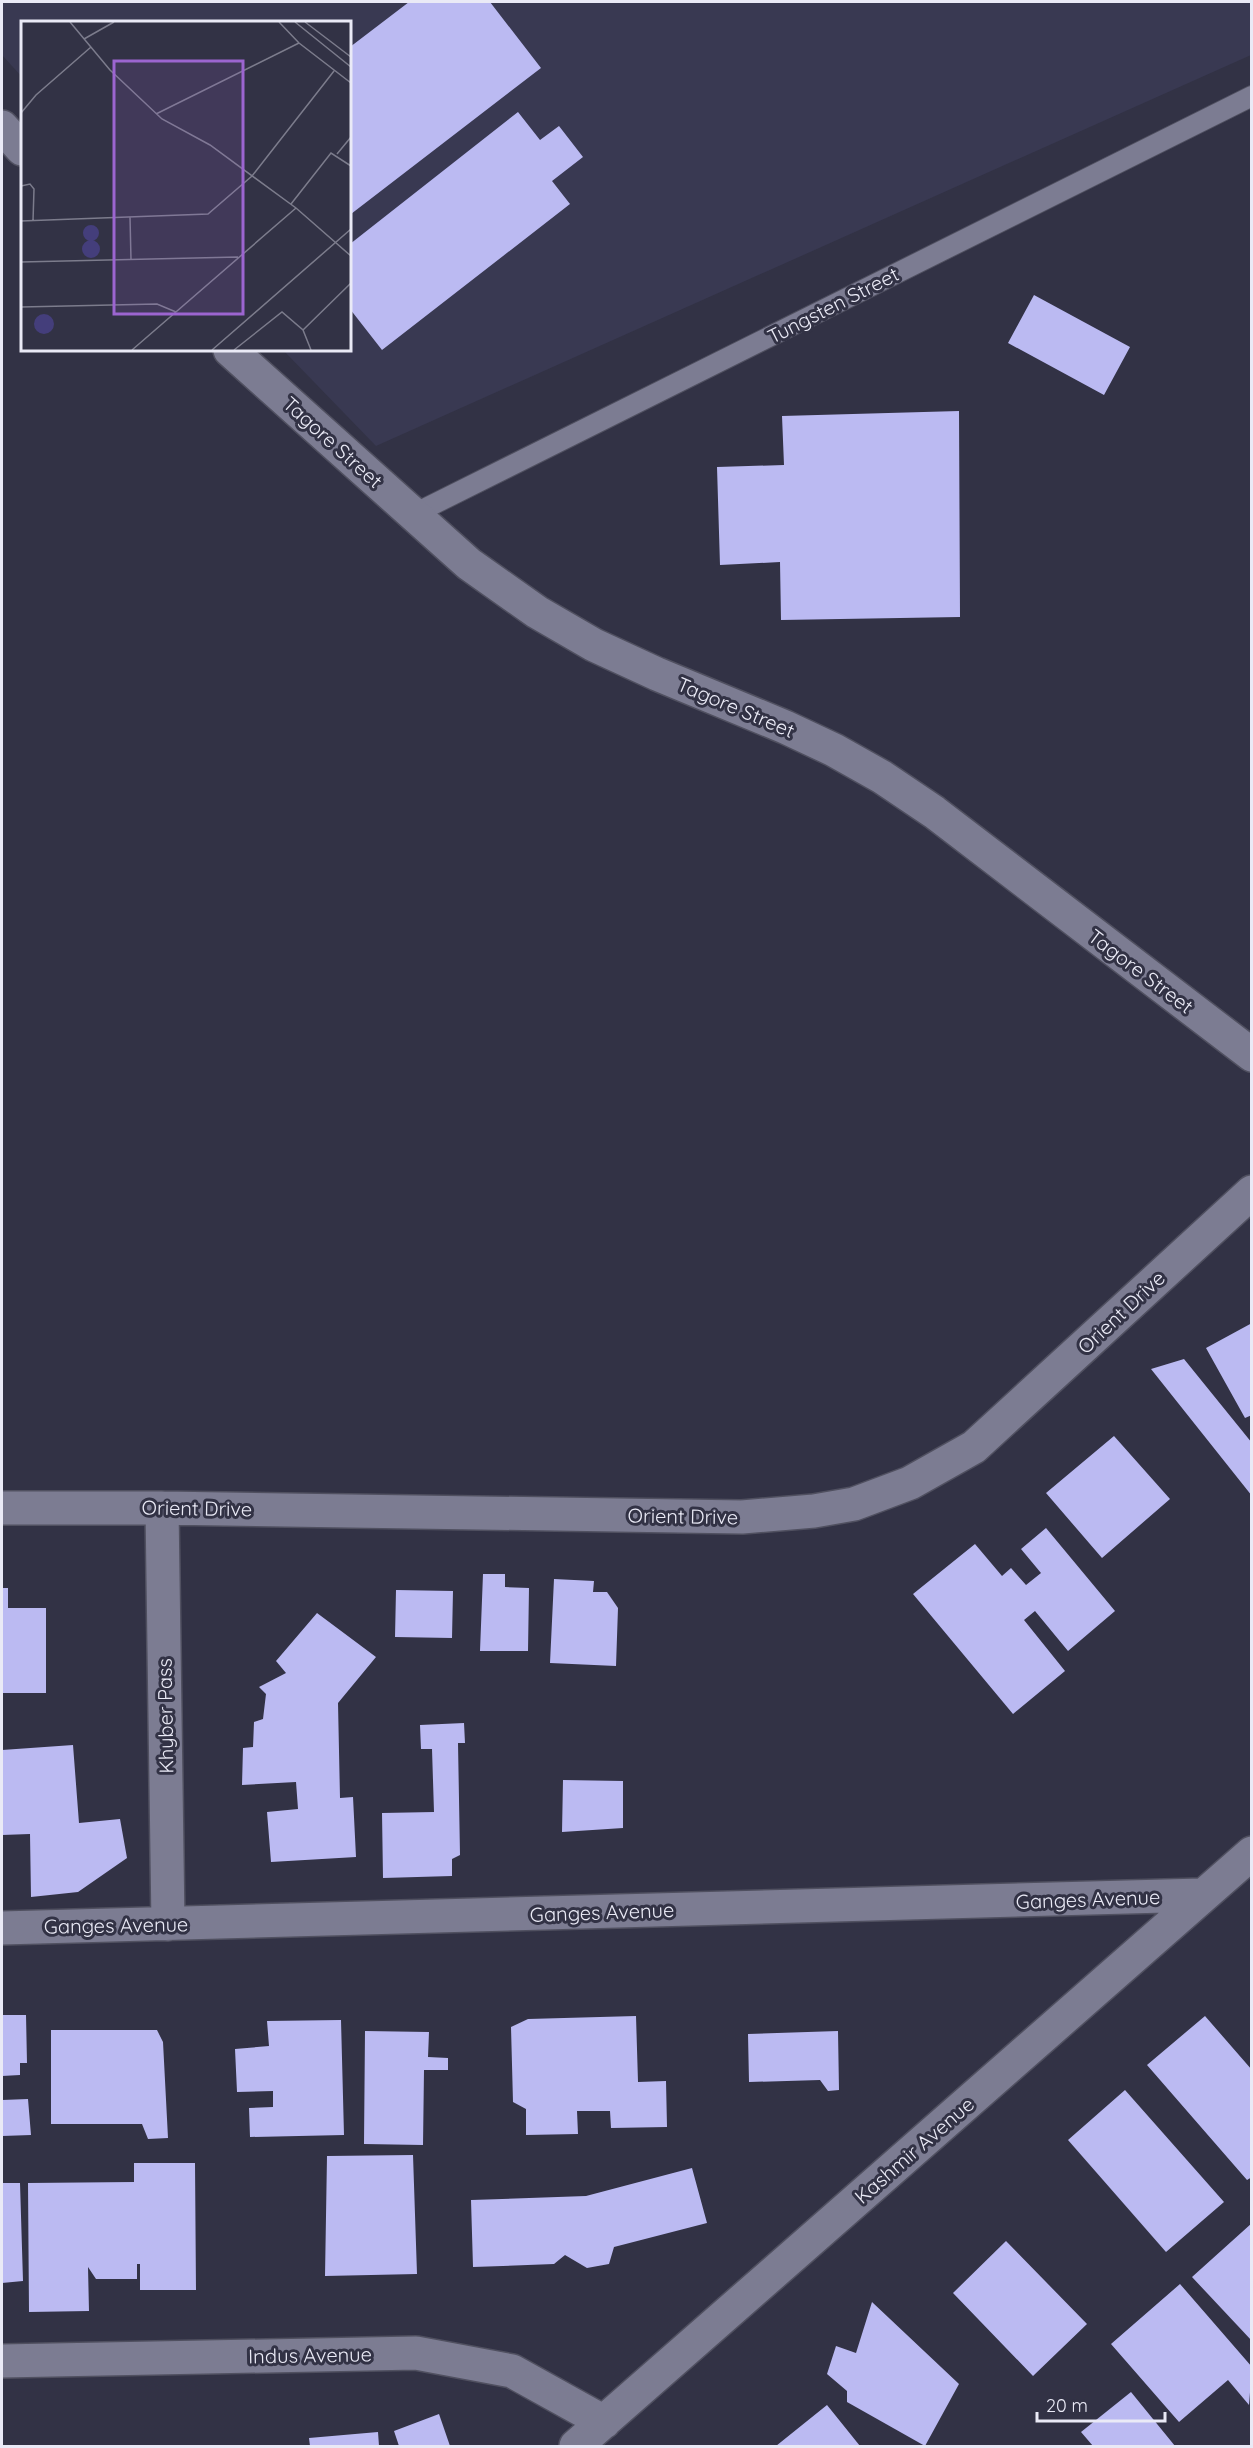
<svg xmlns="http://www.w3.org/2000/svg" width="1253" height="2448" font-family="Quicksand,sans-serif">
  <rect width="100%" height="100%" fill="#323245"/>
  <!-- built -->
  <path fill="#393952" d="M2,2H1252L1251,55L376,446L283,350H350V22H22V77L2,55Z"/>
  <!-- building -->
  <path fill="#bbbaf2" d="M409,2H490L541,68L351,214L350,47Z
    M518,112L540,140L559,126L583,157L552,181L570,204L382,350L350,309V244Z
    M1034,295L1130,347L1104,395L1008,343Z
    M959,411L960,617L781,620L780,562L720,565L717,467L784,465L782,416Z
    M1252,1323V1415L1245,1418L1206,1348Z
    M1184,1359L1252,1443V1496L1151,1369Z
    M1114,1436L1170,1499L1102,1558L1046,1493Z
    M1046,1528L1115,1611L1068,1651L1035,1611L1024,1620L1065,1671L1013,1714L913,1594L975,1544L1002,1576L1011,1568L1026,1585L1041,1573L1021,1549Z
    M483,1574H505V1587L529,1588L528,1651H480Z
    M554,1579L594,1581L593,1592H607L618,1608L616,1666L550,1663Z
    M2,1588H8V1608H46V1693H2Z
    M396,1590L453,1591L452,1638L395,1637Z
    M317,1613L376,1657L338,1703L340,1798L353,1797L356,1857L271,1862L267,1812L298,1809L296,1782L242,1785L243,1748L253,1747L254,1722L263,1719L266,1694L259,1687L286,1673L276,1661Z
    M464,1723L465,1743H458L460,1855L452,1859V1876L383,1878L382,1813L434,1812L432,1749H421L420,1725Z
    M73,1745L79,1823L120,1819L127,1858L78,1892L31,1897L30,1834L2,1835V1750Z
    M563,1780L623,1781V1828L562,1832Z
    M2,2015H26L27,2063H20V2075L2,2076Z
    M636,2016L638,2082L666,2081L667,2127L611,2128L610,2111H577L578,2134L526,2135V2109L513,2102L511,2027L528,2019Z
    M1205,2016L1252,2070V2177L1247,2180L1147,2065Z
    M341,2020L344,2135L250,2137L249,2108L273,2107V2091L237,2092L235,2049L269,2046L267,2021Z
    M51,2030H157L163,2042L168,2138L148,2139L142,2124H51Z
    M365,2031L429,2032L428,2057L448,2058V2070H424L423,2145L364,2144Z
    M838,2031L839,2090L828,2091L820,2080L749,2082L748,2034Z
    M1125,2090L1224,2202L1166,2252L1068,2140Z
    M28,2099L31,2135L2,2136V2100Z
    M413,2155L417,2274L325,2276L327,2156Z
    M134,2163H195L196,2290H140V2264H137V2279H96L88,2267L89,2311L29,2312L28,2183L134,2182Z
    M692,2168L707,2223L614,2247L609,2264L587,2268L565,2255L554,2264L473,2267L471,2200L586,2196Z
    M2,2183H20L23,2281L2,2283Z
    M1252,2223V2341L1192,2277Z
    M1006,2241L1087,2324L1033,2376L953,2293Z
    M1180,2284L1252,2367L1249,2405L1228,2380L1179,2422L1111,2344Z
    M872,2302L959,2384L925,2446L847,2402V2391L827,2374L836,2346L856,2353Z
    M1131,2392L1175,2446H1093L1081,2432Z
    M827,2405L860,2446H776Z
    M439,2414L450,2446H399L394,2431Z
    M378,2432L379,2446H310L309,2438Z"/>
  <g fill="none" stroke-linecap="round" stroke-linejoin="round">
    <!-- lane casing -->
    <g stroke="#505060" stroke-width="22">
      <path id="lane" d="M414,514L1252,96"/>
    </g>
    <!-- street casing -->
    <g stroke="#505060" stroke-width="36">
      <path id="street" d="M2,127L22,149
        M230,350L469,564L537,612L594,645L657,674L785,727L834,750L882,777L934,812L1252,1055
        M2,1508H162L742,1517L814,1511L854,1504L910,1483L974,1447L1252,1192
        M162,1508L168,1924
        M2,1928L1202,1895
        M2,2361L416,2353L512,2371L604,2422
        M576,2446L1252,1853"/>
    </g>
    <!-- lane -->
    <use href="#lane" stroke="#7c7c92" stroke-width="20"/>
    <!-- street -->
    <use href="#street" stroke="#7c7c92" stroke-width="33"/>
  </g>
  <g text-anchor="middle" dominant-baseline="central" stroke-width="6" stroke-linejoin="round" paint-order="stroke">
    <!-- street labels -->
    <g font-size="20" fill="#eaeaf6" stroke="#323245">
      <text transform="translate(833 305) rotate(-27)">Tungsten Street</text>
      <text transform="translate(333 442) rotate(42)">Tagore Street</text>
      <text transform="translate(736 707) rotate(23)">Tagore Street</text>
      <text transform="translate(1141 971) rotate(37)">Tagore Street</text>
      <text transform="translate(1121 1312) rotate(-43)">Orient Drive</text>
      <text transform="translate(197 1508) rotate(1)">Orient Drive</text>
      <text transform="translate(683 1516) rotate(1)">Orient Drive</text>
      <text transform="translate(165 1716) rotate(-91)">Khyber Pass</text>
      <text transform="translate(1088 1899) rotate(-2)">Ganges Avenue</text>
      <text transform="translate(602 1912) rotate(-2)">Ganges Avenue</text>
      <text transform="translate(116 1925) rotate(-1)">Ganges Avenue</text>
      <text transform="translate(914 2150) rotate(-41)">Kashmir Avenue</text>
      <text transform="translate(310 2355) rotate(-1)">Indus Avenue</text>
    </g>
  </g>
  <!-- overview -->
  <g transform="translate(21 21)">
    <rect width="330" height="330" fill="#323245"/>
    <path d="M62 212a8 8 0 1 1 16 0a8 8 0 1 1-16 0ZM61 228a9 9 0 1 1 18 0a9 9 0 1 1-18 0ZM13 303a10 10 0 1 1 20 0a10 10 0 1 1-20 0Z" fill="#443e7b"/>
    <path fill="none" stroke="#7c7c8c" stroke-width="1.5" d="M49,1L89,49L141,98L189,124L275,187L330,235M258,1L278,22L330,62M274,1L330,46M284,1L330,36M63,18L93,1M0,92L15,74L70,26M135,93L278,22M316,133L330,116M0,165L9,163L13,168L12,200M270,183L310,132L330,145M109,196L110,239M0,200L187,193L231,155L313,50M0,241L217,236M0,286L136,283L155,291M282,309L330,262M111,329L275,187M191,329L330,208M213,329L261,291L282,309L290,329"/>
    <path fill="#9c65d0" fill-opacity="0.15" stroke="#9c65d0" stroke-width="3" d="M93,40H222V293H93Z"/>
    <rect width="330" height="330" fill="none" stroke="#eaeaf6" stroke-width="3"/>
  </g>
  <!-- border -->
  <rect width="1253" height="2448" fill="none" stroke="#eaeaf6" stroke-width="6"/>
  <!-- scale -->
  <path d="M1037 2412v9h128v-9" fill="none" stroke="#eaeaf6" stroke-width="3"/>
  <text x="1046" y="2412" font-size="18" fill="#eaeaf6" stroke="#323245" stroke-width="4.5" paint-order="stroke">20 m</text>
</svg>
